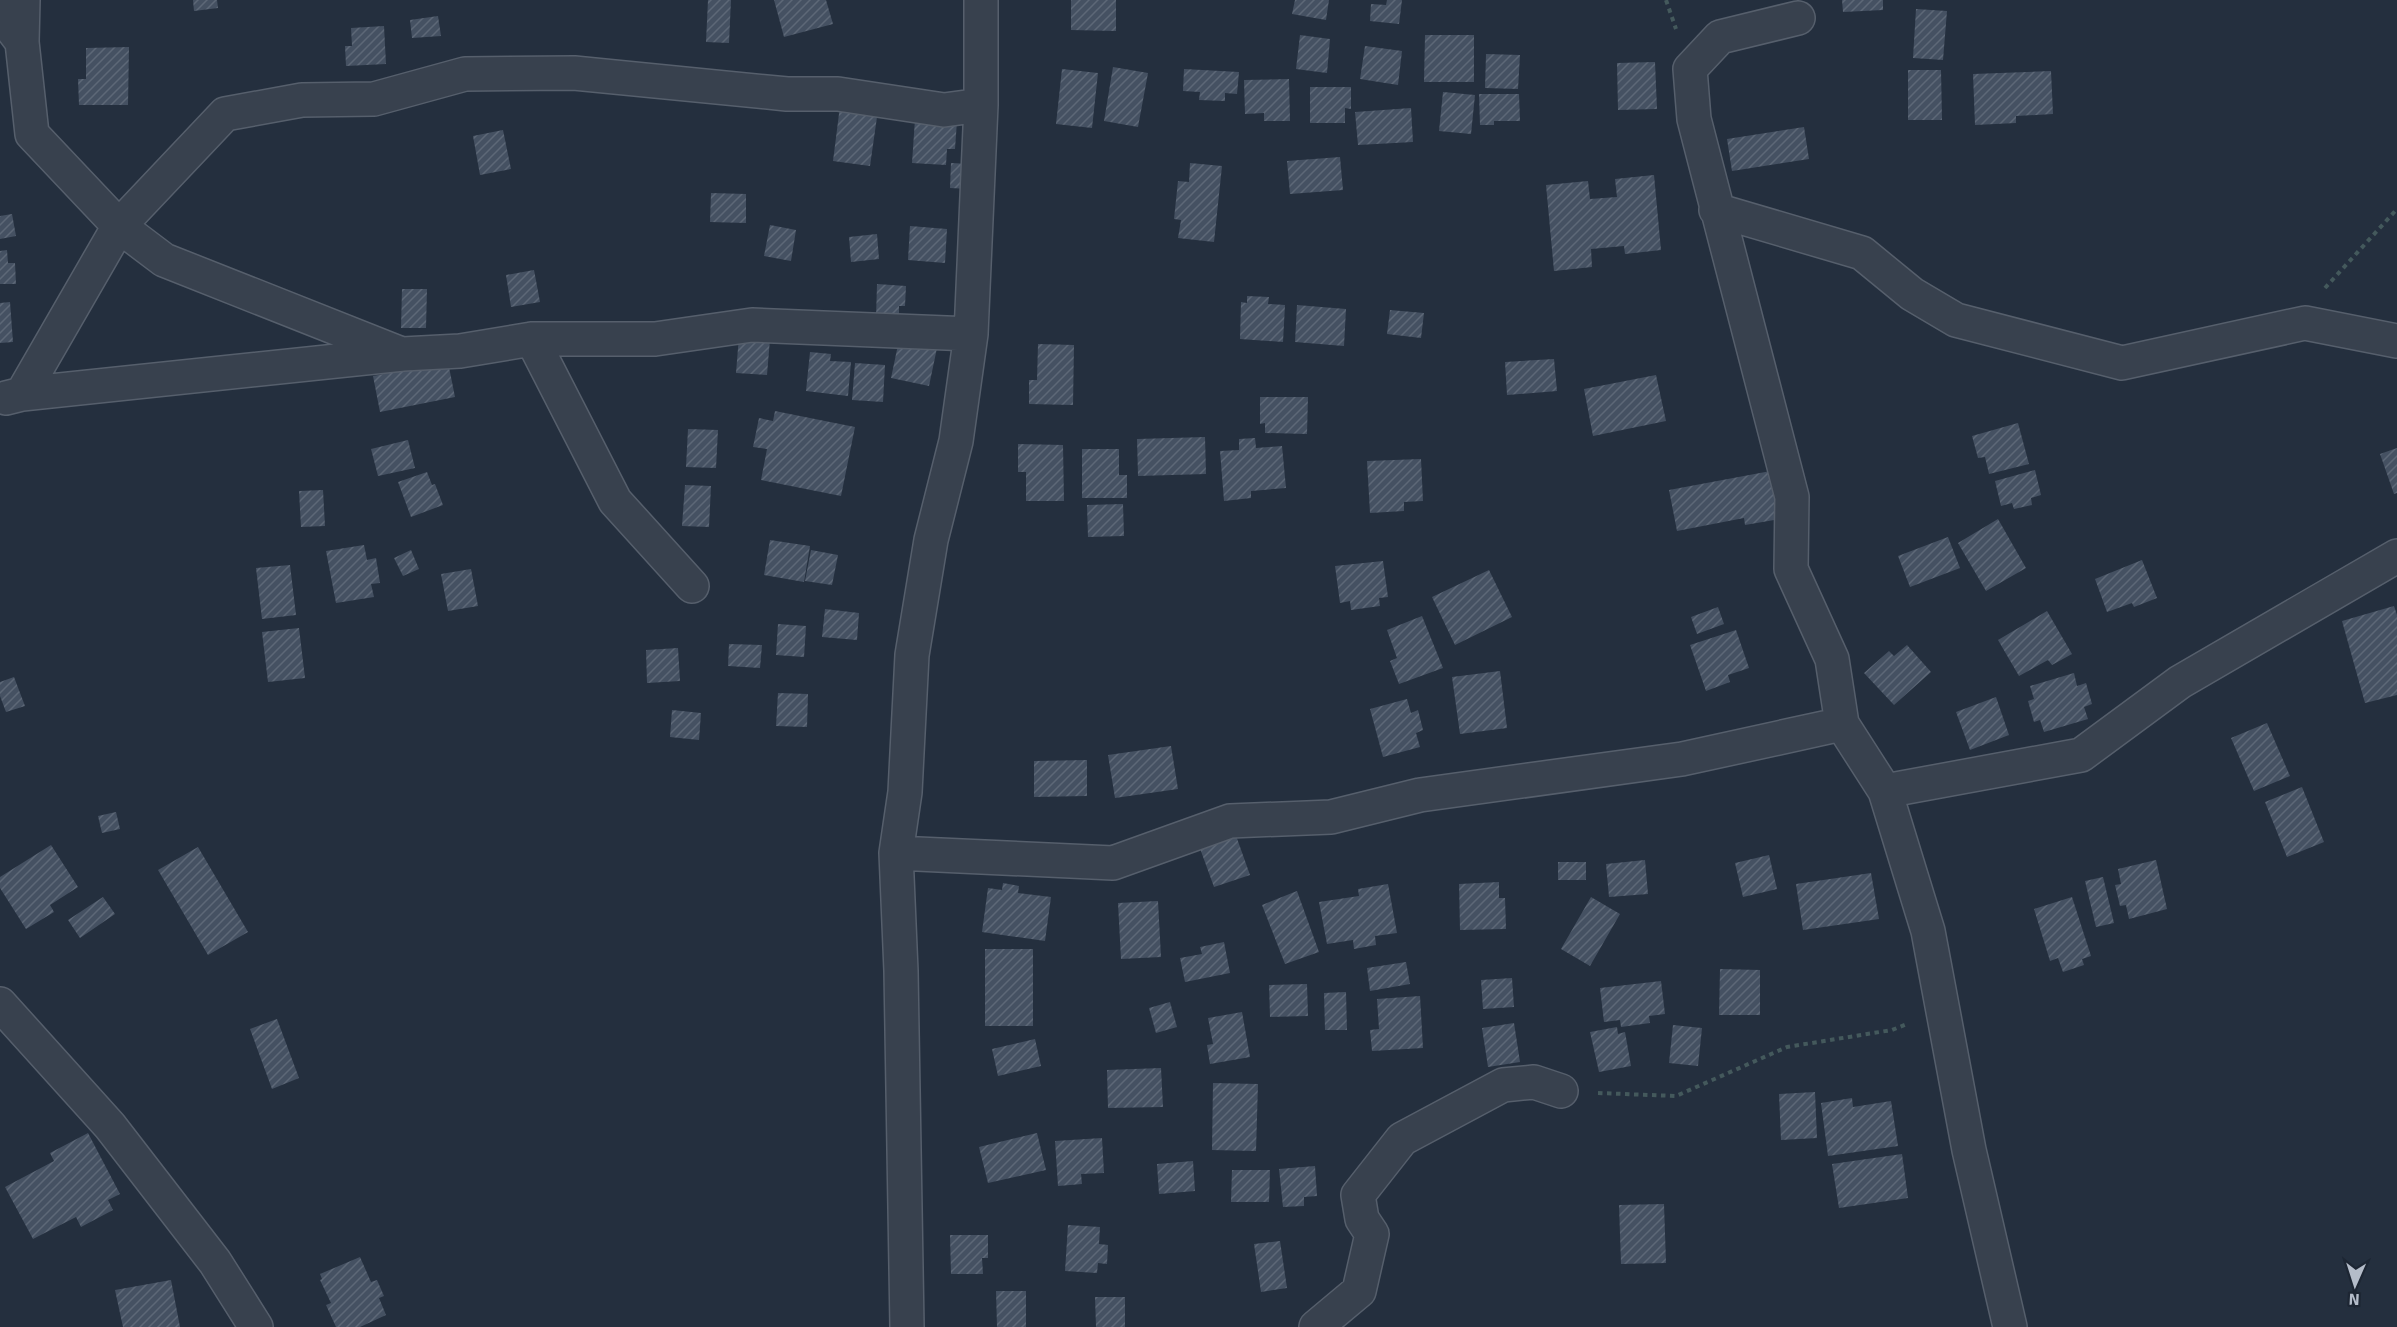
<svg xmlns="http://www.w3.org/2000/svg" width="2397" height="1327" font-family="Signika,sans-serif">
  <defs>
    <pattern id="building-hatch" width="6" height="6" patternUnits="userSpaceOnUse" patternTransform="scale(1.5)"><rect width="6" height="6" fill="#455162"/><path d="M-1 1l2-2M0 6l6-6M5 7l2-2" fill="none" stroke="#5d6877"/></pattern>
  </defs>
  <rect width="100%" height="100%" fill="#242f3e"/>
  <!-- building -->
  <path fill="url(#building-hatch)" d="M193,0H217L218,8L194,11Z
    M708,0H731L729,43L706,42Z
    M774,0H826L833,24L784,37Z
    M1071,0H1116V31L1071,30Z
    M1295,0H1329L1326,20L1292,14Z
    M1387,0H1402L1399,24L1370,21L1371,4L1386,5Z
    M1842,0H1883V10L1843,12Z
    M1916,9L1947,11L1943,60L1913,58Z
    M438,16L441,36L412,38L410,20Z
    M384,26L386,64L346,66L345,46H352L351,28Z
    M1300,35L1330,39L1327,73L1296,69Z
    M1425,35H1474V82H1424Z
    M1365,46L1402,51L1398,85L1360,79Z
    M129,47L128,105H79L78,79H86V48Z
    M1486,54L1520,55L1518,89L1485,88Z
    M1655,62L1657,109L1618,110L1617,63Z
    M1113,67L1148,73L1138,127L1104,121Z
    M1062,69L1098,73L1092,128L1056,124Z
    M1184,69L1239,72L1237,94L1225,93V101L1199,100L1200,92L1183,91Z
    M1908,70H1941L1942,120H1908Z
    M2051,71L2053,114L2016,116V123L1975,125L1973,74Z
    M1289,79L1290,121H1264V113L1245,114L1244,80Z
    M1310,87H1351V109L1345,108V123H1310Z
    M1443,92L1475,95L1471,134L1439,131Z
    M1479,94H1519L1520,121H1494V125H1480Z
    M840,106L878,110L870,166L833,161Z
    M1411,108L1413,142L1358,145L1355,112Z
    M915,119L957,121L955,149H947L946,165L912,163Z
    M1804,127L1809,159L1732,171L1727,139Z
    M503,130L511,169L480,175L473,136Z
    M1340,157L1343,190L1290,194L1287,161Z
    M951,163L970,164L969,189L950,188Z
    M1190,163L1222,166L1214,242L1178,238L1181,220L1174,219L1178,181L1189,182Z
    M1654,175L1661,250L1625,254L1624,246L1591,249L1592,267L1554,271L1546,185L1588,181L1590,199L1617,197L1615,179Z
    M711,193L746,194V223L710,222Z
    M12,214L16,236L0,239V216Z
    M770,225L796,230L791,261L764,256Z
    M910,226L947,229L945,263L908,260Z
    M877,234L879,259L851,262L849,237Z
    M7,250L8,263H15L16,284H0V251Z
    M534,270L540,302L511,307L506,275Z
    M877,284L906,286L905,306H899V319L876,318Z
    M402,289H427L426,328H401Z
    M1247,296L1269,297L1268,304L1285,305L1283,342L1240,339L1241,302L1247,303Z
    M10,302L13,342L0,343V303Z
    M1297,305L1346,309L1344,346L1295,342Z
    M1390,310L1424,313L1421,338L1387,334Z
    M739,336L770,339L767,375L736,373Z
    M899,340L937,348L929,386L891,378Z
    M1038,344L1074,345L1073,405L1029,404V380H1037Z
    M810,352L831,354L830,361L851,362L848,396L806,391Z
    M1554,359L1557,391L1507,395L1505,362Z
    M448,362L455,397L380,412L373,376Z
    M855,363L885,365L883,402L852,400Z
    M1656,375L1666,421L1593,436L1584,389Z
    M1260,397H1308L1307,434L1265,433V423L1260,424Z
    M775,411L855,427L841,496L761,480L767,449L753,447L759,418L773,421Z
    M2018,423L2029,464L1989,474L1985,457L1978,458L1972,436Z
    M688,429L718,430L716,468L686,467Z
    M1205,437L1206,474L1138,476L1137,439Z
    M1255,438L1256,448L1282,446L1286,488L1251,491V498L1224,501L1220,451L1239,450V439Z
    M408,440L415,468L378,476L371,449Z
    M1018,444L1063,445L1064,501H1026V472H1018Z
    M2397,448V493L2394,494L2380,454Z
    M1082,449H1119V475H1127V498H1082Z
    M1421,459L1423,501L1404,502V511L1370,513L1367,461Z
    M1776,470L1785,518L1745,525L1744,518L1677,531L1669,490Z
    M2035,470L2041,495L2031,498L2032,505L2014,509L2012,503L2001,506L1995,481Z
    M427,472L432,485L435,484L443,505L411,517L398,482Z
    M685,485L711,486L709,527L682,526Z
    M323,490L325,526L301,527L299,491Z
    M1123,504L1124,536L1088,537L1087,505Z
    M1998,519L2026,568L1986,591L1958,543Z
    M1948,537L1960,568L1910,587L1898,556Z
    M770,540L810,546L804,582L764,575Z
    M364,545L367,560L376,558L380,583L371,584L374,597L336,603L326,551Z
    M411,550L419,569L403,576L394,558Z
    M811,550L838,555L832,585L805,581Z
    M2142,560L2157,598L2134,607L2132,603L2107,612L2095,579Z
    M1383,561L1388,597L1379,598L1380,606L1351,610L1350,601L1340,603L1335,566Z
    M290,565L296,615L262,619L256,568Z
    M471,569L478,606L448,611L441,574Z
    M1489,570L1512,617L1455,645L1432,597Z
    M2394,606L2397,615V695L2365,703L2342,621Z
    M1718,607L1724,624L1697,634L1691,617Z
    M825,609L859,613L857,640L822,637Z
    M2047,611L2072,654L2052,665L2048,660L2019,676L1998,640Z
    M1422,616L1443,668L1399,684L1390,661L1397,658L1387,630Z
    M778,624L806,626L804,657L776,655Z
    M299,628L305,678L268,682L262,632Z
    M1736,630L1749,668L1728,675L1730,682L1706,691L1690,645Z
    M729,644L762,645L760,668L728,666Z
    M1907,645L1931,672L1894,705L1864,673L1889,651L1894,656Z
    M678,648L680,681L647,683L646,650Z
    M1500,671L1507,728L1460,734L1452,677Z
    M2074,673L2077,686L2086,683L2092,704L2084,707L2088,719L2044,732L2040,720L2034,722L2028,701L2034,699L2030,686Z
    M14,677L25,706L6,712L0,696V682Z
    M778,693L808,694L807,727L776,726Z
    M1996,697L2009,735L1970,750L1956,712Z
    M1407,699L1411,713L1418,710L1423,730L1416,733L1420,747L1383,757L1370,709Z
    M672,710L701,713L699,740L670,737Z
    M2267,723L2290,776L2254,791L2231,738Z
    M1171,746L1178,789L1115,798L1108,755Z
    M1087,760V796L1034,797V761Z
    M2302,787L2324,842L2287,857L2265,802Z
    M116,812L120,829L102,833L98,816Z
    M1234,830L1250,875L1214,887L1198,843Z
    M51,845L78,887L50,905L54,912L26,929L0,888V877Z
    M198,847L248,932L208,955L158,870Z
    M1769,855L1777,889L1743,897L1735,863Z
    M1645,860L1648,894L1609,897L1606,864Z
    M2156,860L2167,909L2129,919L2126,905L2120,906L2115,885L2121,884L2118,869Z
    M1558,862H1586V880H1558Z
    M1871,873L1879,919L1803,930L1796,884Z
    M2103,877L2114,923L2096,927L2085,881Z
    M1499,882V898H1505L1506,929L1460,930L1459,884Z
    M1003,883L1019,886L1018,893L1051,897L1045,941L982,932L988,888L1002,890Z
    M1388,884L1397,933L1375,936L1376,945L1354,949L1353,940L1327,944L1319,902L1359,896L1358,889Z
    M1297,891L1319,952L1285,964L1262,905Z
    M103,897L115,914L80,938L68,920Z
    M1591,897L1620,914L1590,966L1561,949Z
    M2072,897L2091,956L2082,959L2084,965L2063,972L2058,958L2050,961L2034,909Z
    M1158,901L1161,957L1121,959L1118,903Z
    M1224,942L1230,973L1185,982L1180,958L1202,954L1200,947Z
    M985,949H1033V1026H985Z
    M1406,962L1410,984L1370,991L1367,968Z
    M1720,969L1760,970V1015H1719Z
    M1512,978L1514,1007L1483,1009L1481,980Z
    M1661,981L1665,1014L1649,1016L1650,1023L1621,1027L1620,1020L1604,1022L1600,988Z
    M1307,984L1308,1016L1270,1017L1269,985Z
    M1346,992L1347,1030H1325L1324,993Z
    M1420,996L1423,1048L1372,1051L1370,1030L1379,1029L1377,999Z
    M1170,1002L1177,1027L1156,1033L1149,1008Z
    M1242,1012L1250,1057L1210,1064L1207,1045L1213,1044L1208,1018Z
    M277,1019L299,1078L272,1089L250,1029Z
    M1514,1023L1520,1062L1488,1067L1482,1028Z
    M1673,1025L1702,1028L1698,1066L1669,1063Z
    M1617,1027L1618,1034L1625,1032L1631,1066L1599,1072L1590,1032Z
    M1035,1039L1041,1066L998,1076L992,1049Z
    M1161,1068L1163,1107L1108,1108L1107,1070Z
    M1213,1083L1258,1084L1256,1151L1212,1150Z
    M1815,1092L1817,1138L1781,1140L1779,1094Z
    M1852,1098L1853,1107L1891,1101L1898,1146L1828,1156L1821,1103Z
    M88,1133L120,1194L108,1200L113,1210L81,1227L76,1217L33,1239L5,1187L54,1161L50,1153Z
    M1037,1133L1046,1170L988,1183L979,1147Z
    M1102,1138L1104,1173L1081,1174L1082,1184L1058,1186L1055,1141Z
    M1902,1154L1908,1198L1839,1208L1832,1164Z
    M1193,1161L1195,1191L1159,1194L1157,1164Z
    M1315,1166L1317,1196L1304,1197V1206L1283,1207L1279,1169Z
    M1232,1170H1270L1269,1202H1231Z
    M1664,1204L1666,1263L1621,1264L1619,1205Z
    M1068,1225L1100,1227L1099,1244L1108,1245L1107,1264L1098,1263L1097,1273L1065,1271Z
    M950,1235H988V1258H982L983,1274H951Z
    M1280,1241L1287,1288L1261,1292L1254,1244Z
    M360,1257L371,1282L377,1280L384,1296L379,1298L386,1315L360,1327H336L326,1305L331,1303L320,1280L322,1279L320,1274Z
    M171,1280L180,1327H123L115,1290Z
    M996,1291H1026V1327H997Z
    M1095,1297H1125V1327H1096Z"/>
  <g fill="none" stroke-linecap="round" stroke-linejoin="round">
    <!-- minor casing -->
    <g stroke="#565f6c" stroke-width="36">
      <path id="minor" d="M0,13L22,42L32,134L119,226L164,260L399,353
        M1798,18L1720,37L1690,69L1694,119L1792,497L1791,569L1832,659L1842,724L1885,791L1928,931L1969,1150L2010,1327
        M22,42L23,0
        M1716,210L1862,253L1912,294L1956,320L2122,363L2305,323L2397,341
        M532,339L615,501L692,586
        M22,394L119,226L225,114L302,100L374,99L465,74L574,73L787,94H838L944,110L981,105
        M6,398L22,394L403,354L460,351L532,339H655L752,325L971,334
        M1885,791L2081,755L2180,682L2397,556
        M896,853L1113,863L1230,821L1331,817L1420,795L1682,759L1842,724
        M0,1004L110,1126L215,1262L256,1327
        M907,1327L901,971L896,853L905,792L912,655L931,540L956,441L971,334L981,105V0
        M1316,1327L1359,1291L1372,1234L1362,1219L1358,1195L1402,1139L1503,1085L1534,1082L1561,1091"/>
    </g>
    <!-- path -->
    <path stroke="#44595c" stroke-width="4" stroke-dasharray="4.5 4.5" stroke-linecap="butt" d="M1666,0L1676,29
      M2325,288L2397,209
      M1598,1093L1676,1096L1787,1047L1892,1030L1907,1024"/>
    <!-- minor -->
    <use href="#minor" stroke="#38414e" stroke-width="33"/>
  </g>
  <!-- north arrow -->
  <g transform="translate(2355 1285) rotate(183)" stroke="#1d2633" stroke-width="4.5" paint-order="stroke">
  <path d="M0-4.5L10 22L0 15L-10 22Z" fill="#b4bcc9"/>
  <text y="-9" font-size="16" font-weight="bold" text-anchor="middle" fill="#b4bcc9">N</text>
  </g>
</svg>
